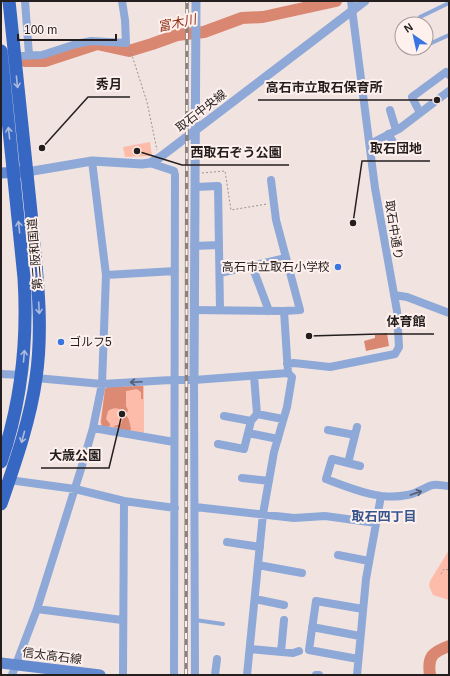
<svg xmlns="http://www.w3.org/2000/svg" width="450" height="676" font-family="Helvetica,'Noto Sans JP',sans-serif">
  <rect width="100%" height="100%" fill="#f1e3df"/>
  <!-- green -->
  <path fill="#fdbcaa" d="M150,142L152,156L125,157L123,147Z
    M108,386H144V434L101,426L100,422L105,389Z
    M449,550V600L433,595L429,586L430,581Z"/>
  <!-- forest -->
  <path fill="#dc8a74" d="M143,386V399H141V392L137,389L126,391V406L128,410L126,415L129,420L131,429L130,431L120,429L117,427L115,428L114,426L121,424L123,418L122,411C117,407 113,408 108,411L106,419L110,424V426L107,427L102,426L101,422L105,389L108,387Z"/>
  <!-- water -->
  <path fill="#d98771" d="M387,333L389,346L366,351L364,341L375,338V335Z"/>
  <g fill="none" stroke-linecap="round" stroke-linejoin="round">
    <!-- river -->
    <path stroke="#d98771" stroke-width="12" d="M25,61H45L97,44L129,51L152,44L177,35L204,32L242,18L263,17L336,1
      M430,675C427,656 433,652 449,646"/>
    <!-- path -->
    <path stroke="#9d9290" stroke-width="1" stroke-dasharray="2 2" stroke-linecap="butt" d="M130,49L147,102L157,150
      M202,173L225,171L231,210L267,204
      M441,574L444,569L449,570"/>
    <!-- service -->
    <path stroke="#8ea9d8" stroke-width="4" d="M420,17L449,3
      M427,45L449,35
      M195,620L223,624"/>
    <!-- minor -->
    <path stroke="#8ea9d8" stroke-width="8" d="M25,1L29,55
      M14,56L42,55L76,44L91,41L126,43L125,20L122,1
      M390,110L396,130
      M420,113L412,97L446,72L449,75
      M388,134L397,148
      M370,144L399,129L449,91
      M150,163L174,171L175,175L174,675
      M271,180L276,220L300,310L284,311
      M195,187L218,186L220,310
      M194,246L219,245
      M252,266L269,311
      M220,273L286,258
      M106,275L175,271
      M394,295L407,297L449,313
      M194,310L284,311L288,373L292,377L287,407L274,452L263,514L247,675
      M287,364L294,363L330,367L395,354L399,347L397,311L375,188L351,1
      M1,374L22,375
      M36,378L102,384L171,380H194L288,373
      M194,380L195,675
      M257,414L283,419
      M251,421L257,414L254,376
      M93,428L174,442
      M328,430L355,435
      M248,433L278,439
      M218,444L244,449L251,421L224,416
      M348,463L357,427
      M360,466L332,459L326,479C350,488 380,501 407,495C416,494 427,486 433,485C438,484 444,486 449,486
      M242,478L269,481
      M9,480L75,489L124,501L175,508
      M195,507L294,518L325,516L376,523
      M227,542L260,547
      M338,555L369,561
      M258,565L302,573
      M255,599L284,605
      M37,609L122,620
      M312,627L360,636
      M250,649L293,653L299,651
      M281,652L284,620
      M358,659L309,650L316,601L363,609
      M12,675L37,609L81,469L93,428L102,384L106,275L92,161
      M123,675L124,501
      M215,675L217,659
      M316,675H319
      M357,675L366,579L381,496"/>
    <!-- tertiary -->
    <path stroke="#8ea9d8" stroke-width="9" d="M27,172L92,161L142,164L150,163L159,158L365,1
      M194,380L196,1"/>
    <!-- secondary -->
    <path stroke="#638acf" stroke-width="11" d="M1,173L22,172
      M1,663L100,675"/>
    <!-- trunk -->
    <path stroke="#3667c3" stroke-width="13" d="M1,51L24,278C28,342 22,401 1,462
      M1,504C15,463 30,421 36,378C44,323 36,267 31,212C24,142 16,71 9,1"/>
    <!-- rail casing -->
    <g stroke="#8a807e" stroke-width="3.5">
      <path id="rail" d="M186,675L187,1"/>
    </g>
    <!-- rail -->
    <use href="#rail" stroke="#fef0ec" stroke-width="2" stroke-dasharray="6" stroke-linecap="butt"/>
  </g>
  <!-- one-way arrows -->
  <defs><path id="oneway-shaft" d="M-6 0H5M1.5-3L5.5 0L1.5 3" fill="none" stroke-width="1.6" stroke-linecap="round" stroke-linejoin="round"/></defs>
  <g stroke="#aeb9dc">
    <use href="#oneway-shaft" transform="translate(17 82) rotate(84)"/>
    <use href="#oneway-shaft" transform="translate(9 133) rotate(-96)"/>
    <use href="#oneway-shaft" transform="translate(19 227) rotate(-96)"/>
    <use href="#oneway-shaft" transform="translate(39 308) rotate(87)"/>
    <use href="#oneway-shaft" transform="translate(24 356) rotate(-85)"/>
    <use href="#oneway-shaft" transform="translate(23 437) rotate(105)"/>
  </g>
  <g stroke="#545d72">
    <use href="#oneway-shaft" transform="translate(136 382) rotate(177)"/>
    <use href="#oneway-shaft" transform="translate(416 493) rotate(-19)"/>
  </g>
  <!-- markers -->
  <g fill="#3974e3" stroke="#fef0ec" stroke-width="1.5">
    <circle cx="338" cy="267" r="4"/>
    <circle cx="61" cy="342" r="4"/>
  </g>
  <g text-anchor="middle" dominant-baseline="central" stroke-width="4" stroke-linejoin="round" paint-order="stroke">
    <!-- street labels -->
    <g font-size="12" fill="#241f1e" stroke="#fef0ec">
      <text transform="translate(201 111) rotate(-38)">取石中央線</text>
      <text transform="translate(394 230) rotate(81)">取石中通り</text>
      <text transform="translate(35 254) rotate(-95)">第二阪和国道</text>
      <text transform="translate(52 656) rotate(7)">信太高石線</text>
    </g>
    <!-- poi labels -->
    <g font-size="12" fill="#241f1e" stroke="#fef0ec" text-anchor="end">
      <text x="330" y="267">高石市立取石小学校</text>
      <text x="69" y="342" text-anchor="start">ゴルフ5</text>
    </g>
    <!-- water labels -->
    <g font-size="13" font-style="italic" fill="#902f14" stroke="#fef0ec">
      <text transform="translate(177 23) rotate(-12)">富木川</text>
    </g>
    <!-- neighbourhood labels -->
    <g font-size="13" font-weight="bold" fill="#37568f" stroke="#fef0ec">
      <text x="384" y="516">取石四丁目</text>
    </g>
  </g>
  <!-- callouts -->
  <path fill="none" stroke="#241f1e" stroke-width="1.5" d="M42 148L88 97H130M437 100L391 100H258M353 223L362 161H430M137 151L182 165H289M309 336L379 334H434M122 414L109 468H41"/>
  <g fill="#241f1e" stroke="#fef0ec" stroke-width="1.5">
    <circle cx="42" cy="148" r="4"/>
    <circle cx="437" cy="100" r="4"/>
    <circle cx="353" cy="223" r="4"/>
    <circle cx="137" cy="151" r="4"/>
    <circle cx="309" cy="336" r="4"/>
    <circle cx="122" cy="414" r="4"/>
  </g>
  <g font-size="13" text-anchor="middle" font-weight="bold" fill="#241f1e" stroke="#fef0ec" stroke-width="4" stroke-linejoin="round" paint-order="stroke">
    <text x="109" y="89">秀月</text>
    <text x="324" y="92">高石市立取石保育所</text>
    <text x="396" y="153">取石団地</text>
    <text x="236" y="157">西取石ぞう公園</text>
    <text x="406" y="326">体育館</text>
    <text x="75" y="460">大歳公園</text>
  </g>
  <!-- border -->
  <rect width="450" height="676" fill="none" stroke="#241f1e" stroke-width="4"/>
  <!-- north arrow -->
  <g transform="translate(414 36) rotate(326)"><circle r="19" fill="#fef0ec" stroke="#a79c9a"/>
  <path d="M0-3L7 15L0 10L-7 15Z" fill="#3974e3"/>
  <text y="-6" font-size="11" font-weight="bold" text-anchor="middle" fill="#241f1e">N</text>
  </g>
  <!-- scale -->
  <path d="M18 34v6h98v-6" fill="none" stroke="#241f1e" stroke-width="2"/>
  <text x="24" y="34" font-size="12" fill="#241f1e" stroke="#fef0ec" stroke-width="3" paint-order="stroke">100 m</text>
</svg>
